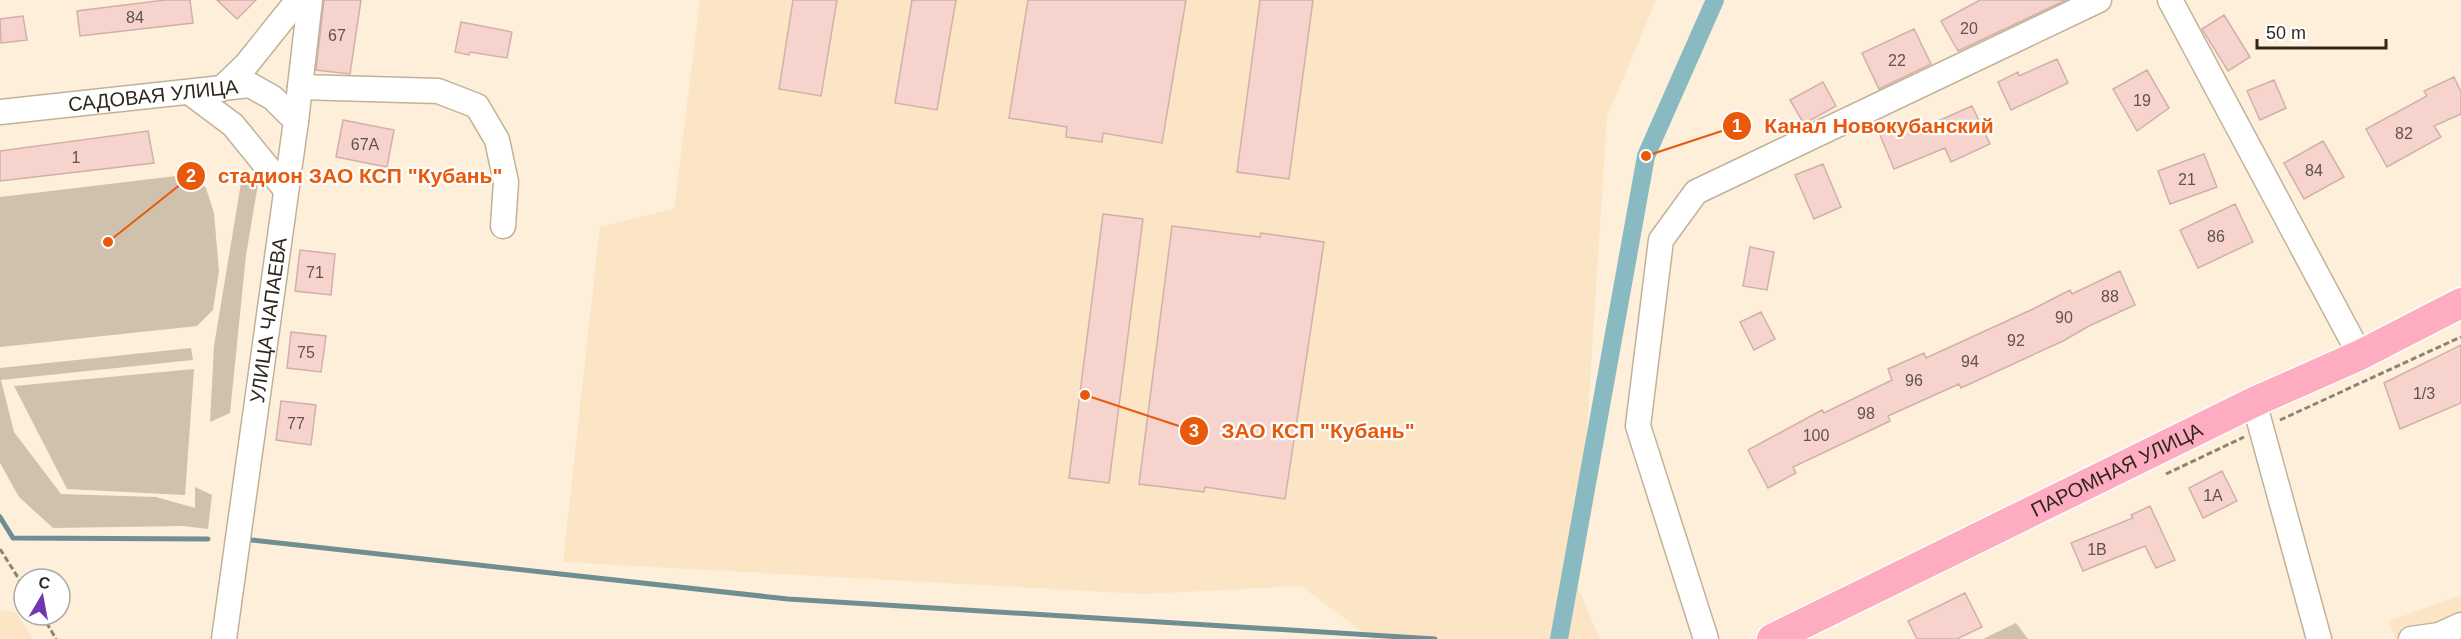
<svg xmlns="http://www.w3.org/2000/svg" width="2461" height="639" font-family="Arial,sans-serif">
  <rect width="100%" height="100%" fill="#fdefda"/>
  <!-- built -->
  <path fill="#fbe5c5" d="M700,0H1656L1607,117L1577,586L1600,639H1372L1301,586L1144,594L563,562L600,227L674,209Z
    M2461,595V639H2396L2389,621Z
    M0,610L17,613L33,639H0Z"/>
  <!-- green -->
  <path fill="#cfc1ac" d="M193,174L206,188L214,213L219,271L213,310L197,326L0,347V197Z
    M241,183L258,184L246,255L230,413L210,422L214,346Z
    M191,348L193,360L1,380L14,432L61,494L156,497L195,508V487L212,495L208,529L183,526L53,528L19,497L0,463V368Z
    M194,369L185,495L67,489L14,386Z
    M2016,623L2028,639H1983Z"/>
  <g fill="none" stroke-linecap="round" stroke-linejoin="round">
    <!-- stream -->
    <path stroke="#6e8e91" stroke-width="5" d="M0,517L13,538L208,539
      M251,540L788,599L1435,639"/>
    <!-- canal -->
    <path stroke="#89bac2" stroke-width="18" d="M1559,639L1646,156L1715,0"/>
  </g>
  <!-- building -->
  <path fill="#f6d4cd" stroke="#d0b0a9" stroke-width="1.5" d="M165,0H190L193,23L80,36L77,11Z
    M217,0H256L237,19Z
    M324,0H361L350,74L316,70Z
    M793,0H837L821,96L779,89Z
    M912,0H956L937,110L895,103Z
    M1028,0H1186L1162,143L1103,133L1102,142L1066,137L1067,127L1009,118Z
    M1260,0H1313L1289,179L1237,172Z
    M1980,0H2066L1958,51L1941,21Z
    M2224,15L2250,57L2228,71L2202,29Z
    M23,16L27,40L1,43L0,19Z
    M461,22L512,32L507,58L470,52L469,55L455,52Z
    M1914,29L1931,64L1879,89L1862,53Z
    M2057,59L2068,83L2011,110L1998,82L2018,72L2019,76Z
    M2147,70L2169,108L2137,131L2113,89Z
    M2454,77L2461,92V114L2434,126L2441,137L2387,167L2366,129L2427,96L2424,91Z
    M2274,80L2286,108L2260,120L2247,91Z
    M1823,82L1836,106L1804,124L1790,100Z
    M1972,106L1990,144L1951,162L1945,148L1894,169L1880,135L1909,123L1913,132Z
    M343,120L394,130L387,167L336,157Z
    M148,131L154,163L0,181V151Z
    M2323,141L2344,177L2304,199L2284,163Z
    M2204,154L2217,187L2170,204L2158,171Z
    M1823,164L1841,207L1814,219L1795,175Z
    M2235,204L2253,242L2198,268L2180,230Z
    M1103,214L1143,219L1109,483L1069,478Z
    M1172,226L1260,237L1261,233L1324,242L1285,499L1205,487L1204,492L1139,484Z
    M1750,247L1774,252L1767,290L1743,286Z
    M300,250L335,254L331,295L295,291Z
    M2120,271L2135,305L2089,326L2063,341L1961,388L1959,384L1888,416L1890,421L1793,467L1796,473L1768,488L1748,450L1822,410L1824,413L1892,380L1888,369L1924,353L1926,358L2033,309L2070,290L2072,294Z
    M1761,312L1775,339L1754,350L1740,322Z
    M291,332L326,336L321,372L287,368Z
    M2461,345V403L2400,429L2384,383Z
    M281,401L316,405L311,445L276,440Z
    M2222,471L2237,501L2203,518L2189,488Z
    M2150,506L2175,560L2156,568L2145,546L2083,571L2071,543L2133,518L2131,515Z
    M1965,593L1982,627L1957,639H1917L1908,621Z"/>
  <g fill="none" stroke-linecap="round" stroke-linejoin="round">
    <!-- minor casing -->
    <g stroke="#c1b198" stroke-width="27">
      <g id="minor">
        <path d="M2170,0L2360,355"/>
        <path d="M300,87L438,91L477,106L497,140L506,182L503,226"/>
        <path d="M221,89L246,65L298,0"/>
        <path d="M189,92L233,125L286,190"/>
        <path id="s1" d="M0,112L250,85L273,98L296,121"/>
        <path d="M2254,402L2319,639"/>
        <path id="s2" d="M224,639L296,121L310,0"/>
        <path d="M1706,639L1638,426L1661,240L1696,192L2099,0"/>
        <path d="M2411,639L2439,635L2461,625"/>
      </g>
    </g>
    <!-- major casing -->
    <g stroke="#fff" stroke-width="33">
      <g id="major">
        <path id="s3" d="M1772,639L2254,402L2360,355L2461,303"/>
      </g>
    </g>
    <!-- path -->
    <path stroke="#8d8274" stroke-width="3" stroke-dasharray="6 3" stroke-linecap="butt" d="M2280,420L2461,337
      M2166,474L2244,437
      M0,549L24,587
      M42,615L56,639"/>
    <!-- minor -->
    <use href="#minor" stroke="#fff" stroke-width="24"/>
    <!-- major -->
    <use href="#major" stroke="#feacbf" stroke-width="30"/>
  </g>
  <g text-anchor="middle" dominant-baseline="central" stroke-width="4.5" stroke-linejoin="round" paint-order="stroke">
    <!-- number labels -->
    <g font-size="16" fill="#61534a">
      <text x="135" y="17">84</text>
      <text x="1969" y="28">20</text>
      <text x="337" y="35">67</text>
      <text x="1897" y="60">22</text>
      <text x="2142" y="100">19</text>
      <text x="2404" y="133">82</text>
      <text x="365" y="144">67А</text>
      <text x="76" y="157">1</text>
      <text x="2314" y="170">84</text>
      <text x="2187" y="179">21</text>
      <text x="2216" y="236">86</text>
      <text x="315" y="272">71</text>
      <text x="2110" y="296">88</text>
      <text x="2064" y="317">90</text>
      <text x="2016" y="340">92</text>
      <text x="306" y="352">75</text>
      <text x="1970" y="361">94</text>
      <text x="1914" y="380">96</text>
      <text x="2424" y="393">1/3</text>
      <text x="1866" y="413">98</text>
      <text x="296" y="423">77</text>
      <text x="1816" y="435">100</text>
      <text x="2213" y="495">1А</text>
      <text x="2097" y="549">1В</text>
    </g>
    <!-- street labels -->
    <g font-size="20" fill="#2f281f" stroke="#fff">
      <text stroke="none"><textPath href="#s1" startOffset="154">САДОВАЯ УЛИЦА</textPath></text>
      <text stroke="none"><textPath href="#s2" startOffset="322">УЛИЦА ЧАПАЕВА</textPath></text>
      <text stroke="none"><textPath href="#s3" startOffset="384">ПАРОМНАЯ УЛИЦА</textPath></text>
    </g>
  </g>
  <!-- callouts -->
  <path fill="none" stroke="#e8590c" stroke-width="2" d="M1646 156L1737 126M108 242L191 176M1085 395L1194 431"/>
  <g fill="#e8590c" stroke="#fff" stroke-width="2">
    <circle cx="1646" cy="156" r="6"/>
    <circle cx="108" cy="242" r="6"/>
    <circle cx="1085" cy="395" r="6"/>
    <circle cx="1737" cy="126" r="15"/>
    <circle cx="191" cy="176" r="15"/>
    <circle cx="1194" cy="431" r="15"/>
  </g>
  <g font-size="18" text-anchor="middle" font-weight="bold" fill="#fff">
    <text x="1737" y="132">1</text>
    <text x="191" y="182">2</text>
    <text x="1194" y="437">3</text>
  </g>
  <g font-size="21" text-anchor="middle" font-weight="bold" fill="#e8590c" stroke="#fff" stroke-width="4.5" stroke-linejoin="round" paint-order="stroke">
    <text x="1879" y="133">Канал Новокубанский</text>
    <text x="360" y="183">стадион ЗАО КСП "Кубань"</text>
    <text x="1318" y="438">ЗАО КСП "Кубань"</text>
  </g>
  <!-- north arrow -->
  <g transform="translate(42 597) rotate(10)"><circle r="28" fill="#ffffff" stroke="#aca9a5" stroke-width="1.5"/>
  <path d="M0-4.5L10 22L0 15L-10 22Z" fill="#6f38af"/>
  <text y="-9" font-size="16" font-weight="bold" text-anchor="middle" fill="#2f281f">С</text>
  </g>
  <!-- scale -->
  <path d="M2257 39v9h129v-9" fill="none" stroke="#2f281f" stroke-width="3"/>
  <text x="2266" y="39" font-size="18" fill="#2f281f" stroke="#ffffff" stroke-width="4.5" paint-order="stroke">50 m</text>
</svg>
